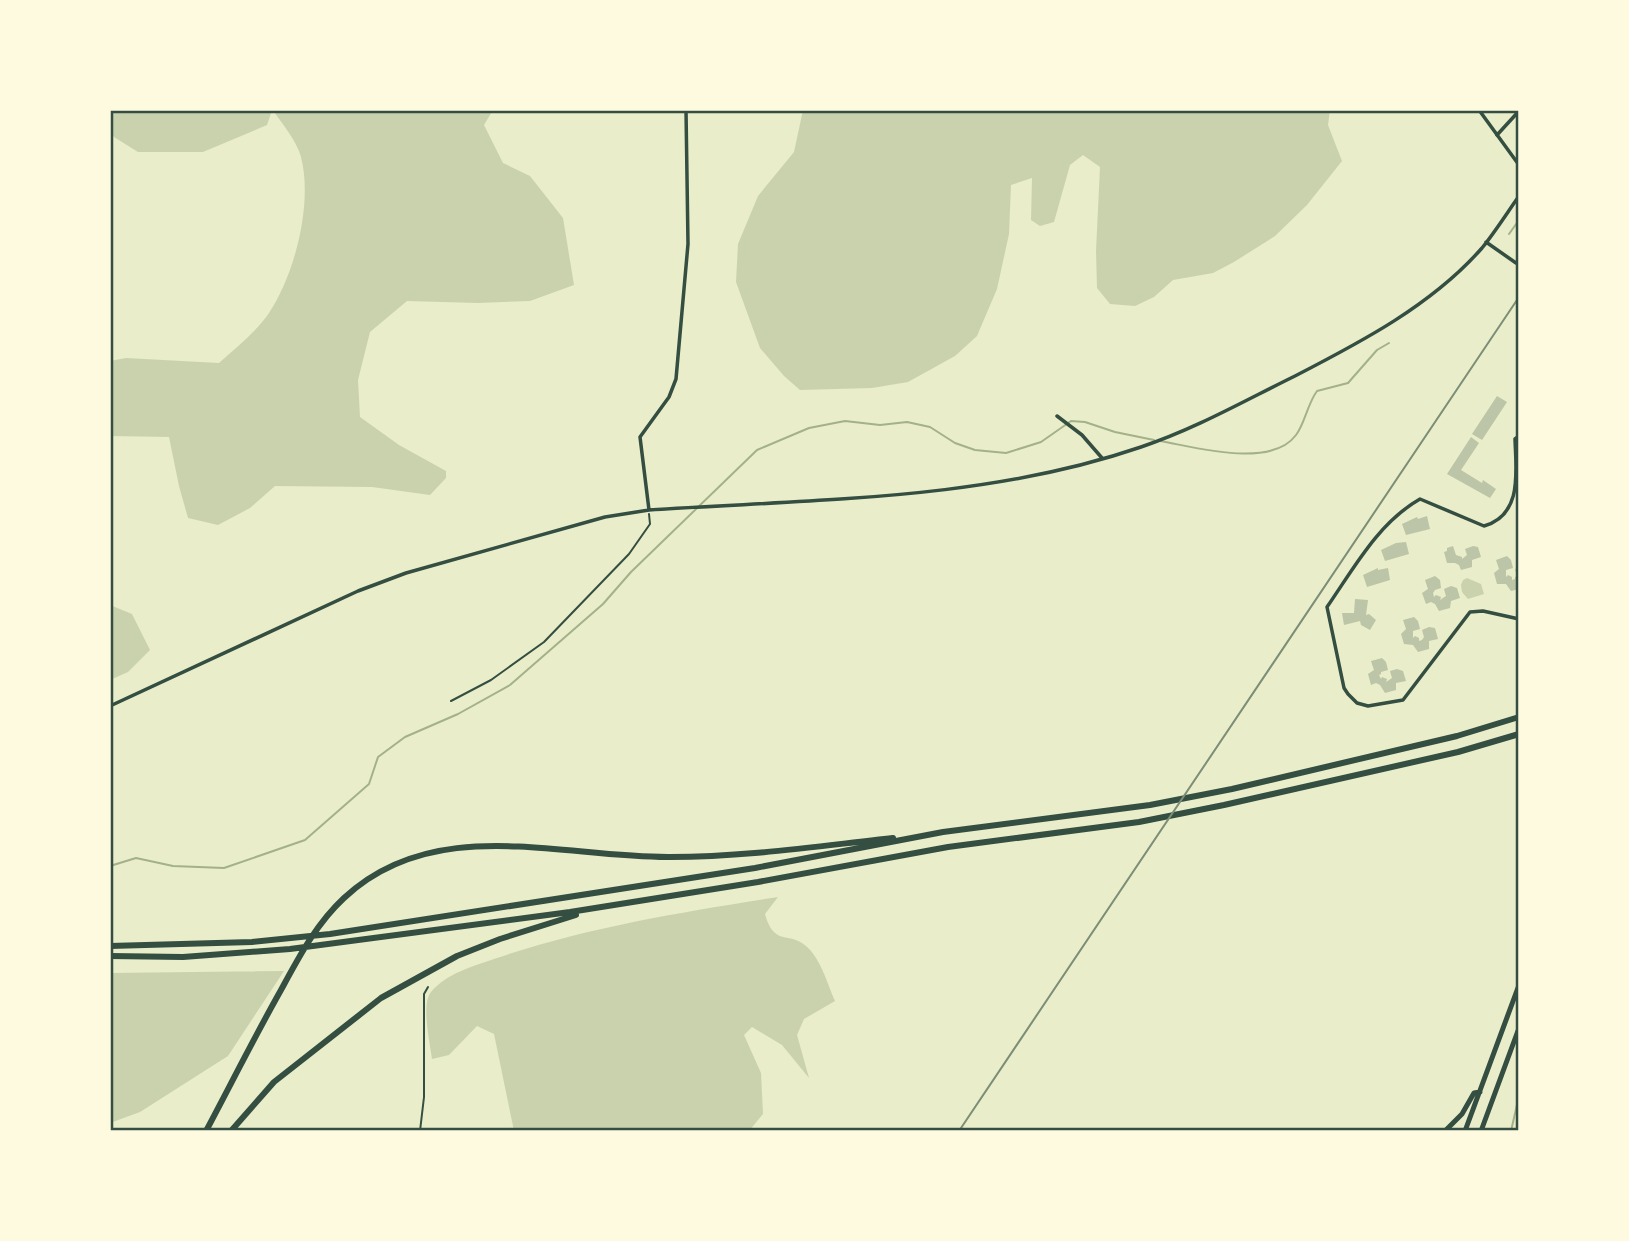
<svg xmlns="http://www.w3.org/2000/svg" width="1629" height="1241" font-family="'Archivo Narrow',sans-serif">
  <rect width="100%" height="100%" fill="#e9edc9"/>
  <!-- green -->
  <path fill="#cad2ad" d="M110,110H272L267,125L203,152H138L114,137L110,130Z
    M273,110H493L484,125L503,163L530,176L563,218L574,285L530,301L478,303L407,301L370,332L358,380L360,417L399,445L446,471V478L430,495L372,487L275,486L250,508L218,525L188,518L179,486L169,437L110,436V361L126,358L219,363C237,347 256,332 269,313C295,274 313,203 301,157C297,141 282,124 273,110Z
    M803,110H1330L1328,125L1342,161L1307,205L1275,236L1234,262L1213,273L1173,280L1154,297L1135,306L1110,304L1097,288L1096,251L1100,167L1083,155L1070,165L1054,222L1040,226L1031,220L1032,178L1011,185L1009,234L997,289L977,336L955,356L908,382L872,388L800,390L784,376L760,348L736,282L738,244L758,196L794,152Z
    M1467,578L1481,584L1484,594L1468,599L1462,592L1461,585L1463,580Z
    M110,605L132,614L150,650L128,672L110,680Z
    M778,897L765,914C774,947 789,931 806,946C821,959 827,983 835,1001L804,1019L797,1035L809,1078L782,1045L752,1027L744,1035L761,1073L763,1114L749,1131H514L494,1034L477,1026L449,1055L432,1059C430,1043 421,1004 431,992C447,973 474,966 497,958C588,927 683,912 778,897Z
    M284,971L228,1056L140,1112L110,1123V973Z"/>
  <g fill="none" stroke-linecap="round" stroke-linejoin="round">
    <!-- stream -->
    <path stroke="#a3b18a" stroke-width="2" d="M1509,234L1519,220
      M1160,441C1195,447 1271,469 1296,435C1305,423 1307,405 1317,391L1348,383L1377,350L1389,343
      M110,866L136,858L173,866L224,868L305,840L369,784L378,757L405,737L458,714L510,685L603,604L631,572L757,450L809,428L845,421L880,425L907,422L930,427L955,443L975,450L1006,453L1041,442L1071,421L1085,422L1115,432L1154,440
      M1511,1131L1519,1096"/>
  </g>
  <!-- building -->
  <path fill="#bcc5a7" d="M1497,396L1507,402L1482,440L1472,434Z
    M1471,437L1479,443L1461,470L1482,483L1483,480L1496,489L1490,498L1447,474Z
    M1427,516L1430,529L1406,535L1402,524L1417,517L1418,519Z
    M1406,542L1409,554L1385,561L1381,550L1396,543Z
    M1453,546L1456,555L1462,557V559L1467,555L1465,549L1473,546L1478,547L1481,557L1472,560V567L1461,570L1459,565L1455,563H1447L1444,552L1447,551V548Z
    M1507,556L1511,560L1513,568L1506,570V577L1508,575L1512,577V580L1515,579V577L1517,576L1515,569L1519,568V589L1511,591L1506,584H1497L1494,573L1499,569L1496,560Z
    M1378,568V570L1388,568L1390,580L1367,587L1363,575Z
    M1435,576L1440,580L1441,588L1435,590L1433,593L1434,597L1436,595L1441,597L1440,600L1446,596L1444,589L1451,586L1457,588L1460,598L1451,601L1450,608L1439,611L1435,604L1431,602L1426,604L1422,593L1428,589L1425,580Z
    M1355,599L1368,600L1366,615L1369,614L1376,620L1370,630L1361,625L1360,621L1344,625L1342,613H1354Z
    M1414,617L1418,621L1420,629L1413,631V638L1415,636L1419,638V641L1422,640L1424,637L1422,630L1429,627L1435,628L1438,639L1429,641V649L1418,652L1413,645L1404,644L1401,634L1406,629L1403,620Z
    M1382,658L1386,662L1388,670L1381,672V674L1379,675L1381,679L1382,677L1387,679L1386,682L1392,678L1390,671L1397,669L1403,671L1406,681L1396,683V690L1385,693L1380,685L1376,683L1371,685L1368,674L1374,670L1371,661Z"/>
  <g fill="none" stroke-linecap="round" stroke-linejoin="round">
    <!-- path -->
    <path stroke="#344e41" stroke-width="2" d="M451,701L491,680L544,642L629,554L650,524L649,514"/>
    <!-- service -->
    <path stroke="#344e41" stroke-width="2" d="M420,1131L424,1097V994L428,987"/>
    <!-- minor -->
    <path stroke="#344e41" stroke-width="3.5" d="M1497,135L1519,111
      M1057,416L1082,435L1102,458
      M1519,436L1515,439C1516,471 1523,515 1484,526L1420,499C1378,523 1354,568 1327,607L1344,688L1348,694L1357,703L1368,706L1403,700L1470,612L1483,611L1519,619"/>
    <!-- tertiary -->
    <path stroke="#344e41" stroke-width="3.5" d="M1479,110L1519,165
      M1486,242L1516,263
      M649,510L640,437L669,397L676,379L688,244L686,110
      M110,706L358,591L406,573L605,517L649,510C813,499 984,501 1141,447C1195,429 1244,401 1295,376C1361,342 1432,305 1482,248C1495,232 1507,213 1519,196"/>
    <!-- primary -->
    <path stroke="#344e41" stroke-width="5" d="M1445,1131L1462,1114L1474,1093L1480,1092
      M1465,1131L1519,985
      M1481,1131L1519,1028"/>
    <!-- motorway -->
    <path stroke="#344e41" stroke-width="6" d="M110,946L252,942L330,934L755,868L943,832L1150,805L1232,789L1457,736L1519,717
      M110,956L183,957L290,949L570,912L758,882L948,847L1139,822L1224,805L1458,752L1519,734
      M206,1131C231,1084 255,1036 281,990C299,957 316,924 344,898C435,813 561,858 670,857C745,857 819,846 893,838
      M231,1131L274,1082L381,998L457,956L500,939L576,915"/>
    <!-- rail -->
    <path stroke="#7c8e77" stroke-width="2" d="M959,1131L1519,297"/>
  </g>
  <!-- border -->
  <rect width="1629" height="1241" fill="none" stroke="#fefae0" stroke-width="224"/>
  <rect x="112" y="112" width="1405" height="1017" fill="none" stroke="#344e41" stroke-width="2.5"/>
</svg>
